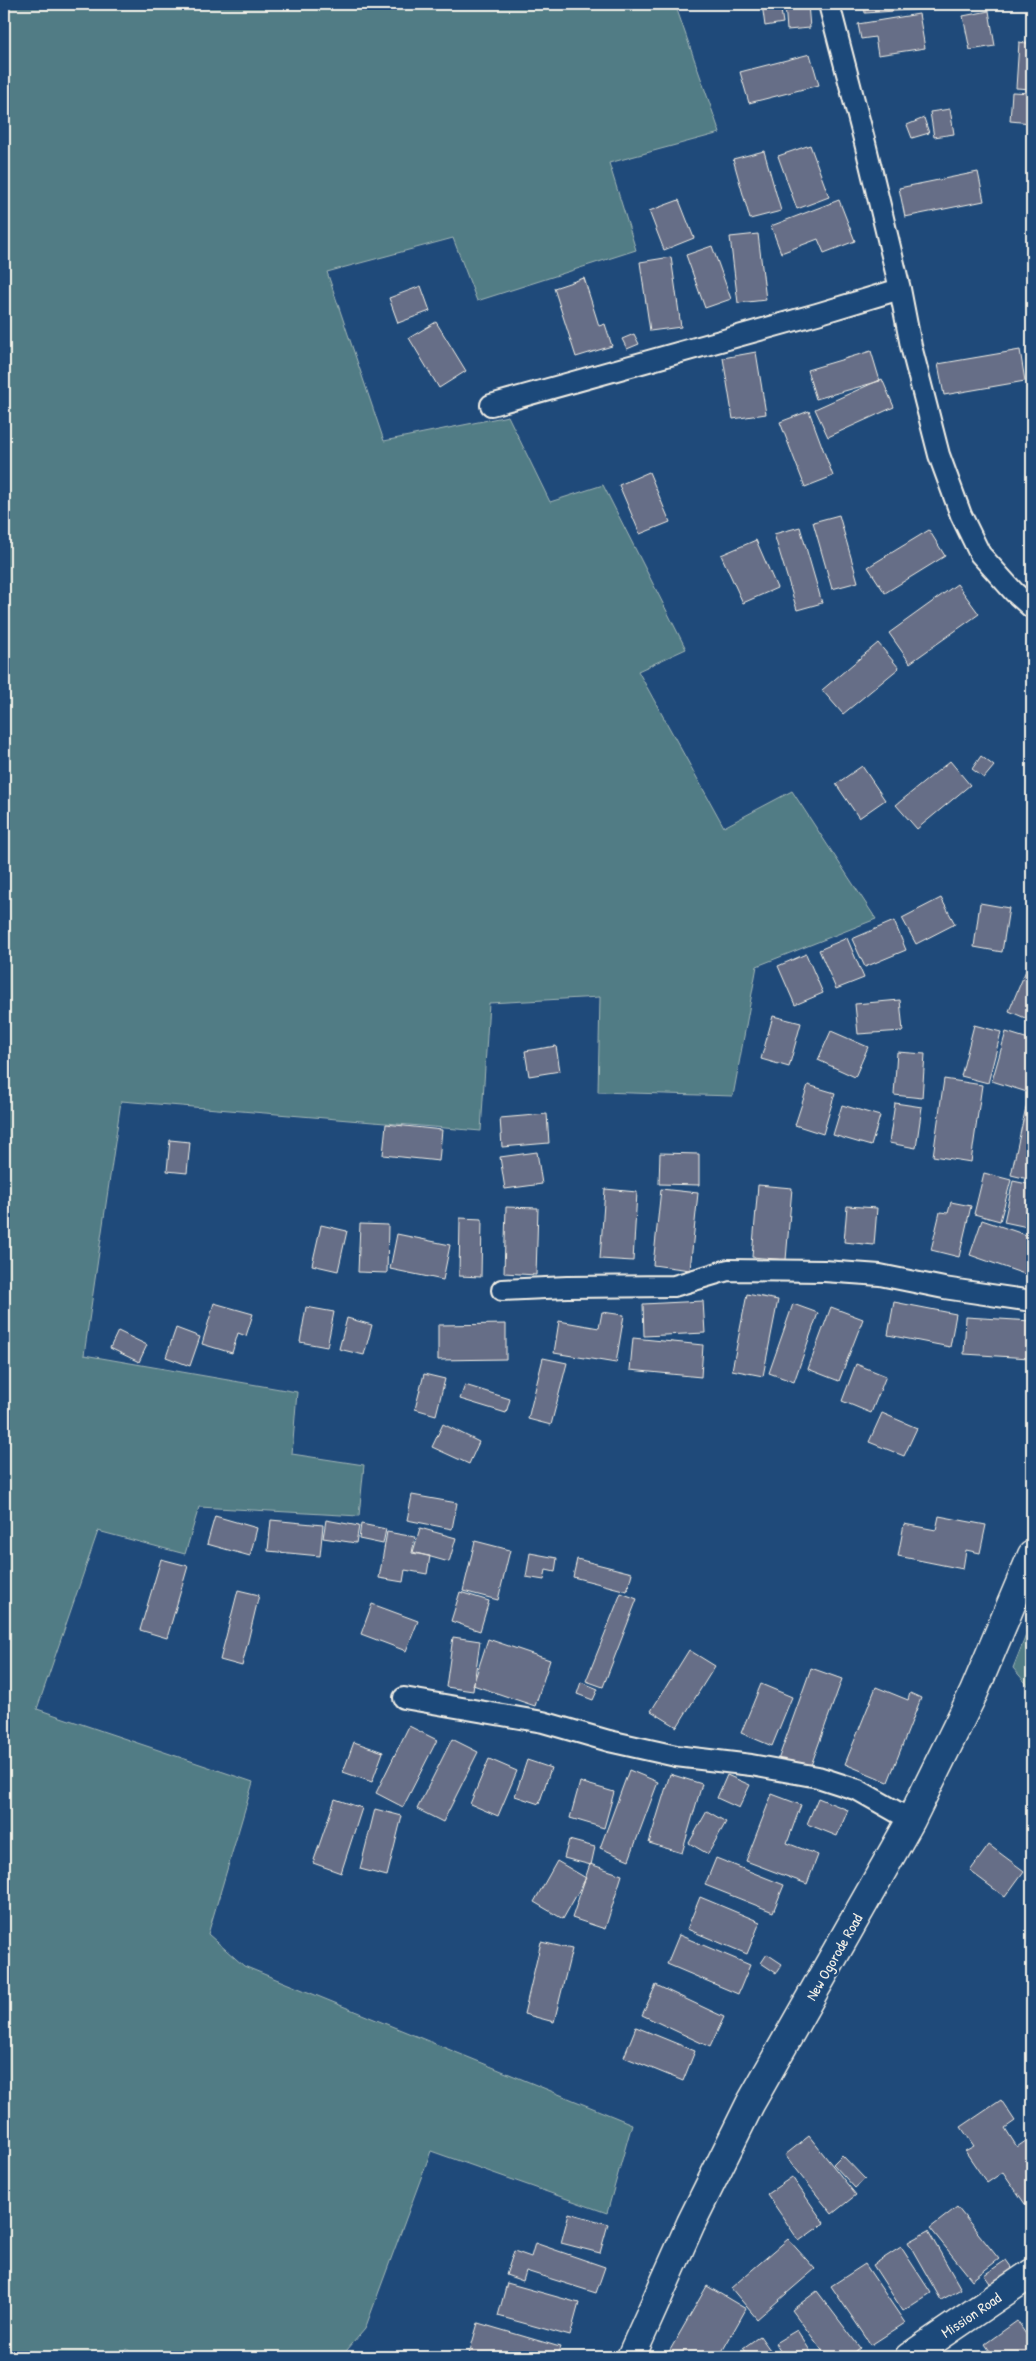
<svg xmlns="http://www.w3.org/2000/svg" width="1036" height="2361" font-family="'Patrick Hand',sans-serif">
  <rect width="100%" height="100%" fill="#1f4a7a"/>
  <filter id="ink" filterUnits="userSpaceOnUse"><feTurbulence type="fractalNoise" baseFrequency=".02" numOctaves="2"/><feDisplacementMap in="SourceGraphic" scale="10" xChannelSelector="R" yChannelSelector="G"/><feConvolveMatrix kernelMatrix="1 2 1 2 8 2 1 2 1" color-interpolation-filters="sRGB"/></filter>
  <g filter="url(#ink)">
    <!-- green -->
    <path fill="#517c85" stroke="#a2b6b6" d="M4,4H675L720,133L609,163L636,250L477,301L453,238L327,272L384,441L508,416L550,502L603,485L686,649L638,671L724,827L792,791L876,919L757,966L733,1096L598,1092L600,997L489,1003L481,1131L121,1101L84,1355L297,1392L292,1454L364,1465L359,1516L199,1507L185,1554L98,1531L37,1709L253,1782L208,1934L244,1966L632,2124L607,2213L431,2151L365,2329L341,2357H138L127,2349L119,2357H4Z
      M1032,1620V1690L1013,1668Z"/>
    <!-- building -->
    <path fill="#666e87" stroke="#f4f1e8" d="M762,4H780L783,23L765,26Z
      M785,4H808L810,28L787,30Z
      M864,4H924L925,9L865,13Z
      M989,11L995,46L970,50L963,16Z
      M919,14L925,48L878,55L875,37L861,39L858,24Z
      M1019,42L1032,44V89L1016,88Z
      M810,54L819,85L749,103L740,72Z
      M1012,92L1032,93L1031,123L1010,121Z
      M950,109L954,134L934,137L930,112Z
      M924,118L929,133L912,138L907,125Z
      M810,145L829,197L797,209L778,156Z
      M764,151L781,211L750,219L733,159Z
      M978,172L984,201L905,217L899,188Z
      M679,200L694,238L664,250L649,211Z
      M839,200L855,241L824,253L818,239L781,253L771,226Z
      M758,234L766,300L738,303L730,237Z
      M712,246L731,299L705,308L686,255Z
      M671,257L681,327L650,331L640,262Z
      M584,278L599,326L605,324L612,346L576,357L554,288Z
      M421,286L430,311L398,323L389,298Z
      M436,322L466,371L439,388L409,338Z
      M634,334L639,344L627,349L622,339Z
      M1020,350L1025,381L944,395L938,364Z
      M871,351L880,381L816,399L807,370Z
      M756,352L766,414L733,419L723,358Z
      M882,379L894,407L828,437L815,409Z
      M809,411L833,476L805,487L780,422Z
      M649,472L670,522L640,534L619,485Z
      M839,515L858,582L832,589L813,522Z
      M800,527L822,603L797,610L774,534Z
      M929,530L945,556L885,593L868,567Z
      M756,540L777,588L743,603L721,555Z
      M957,584L979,614L910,663L889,633Z
      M878,643L899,668L843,714L822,690Z
      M981,756L994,766L984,778L972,769Z
      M950,761L970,785L917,829L896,805Z
      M862,766L885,800L859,818L836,784Z
      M941,898L955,924L916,944L902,918Z
      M980,903L1009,908L1002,952L974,947Z
      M894,921L906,950L865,967L852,939Z
      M847,938L864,978L836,989L819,950Z
      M806,954L823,993L795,1005L778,966Z
      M1027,968L1032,971V1021L1009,1011Z
      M900,1000L903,1031L858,1034L855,1004Z
      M773,1016L801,1023L789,1067L761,1059Z
      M974,1025L1001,1032L988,1083L961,1076Z
      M831,1031L868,1047L855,1077L818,1060Z
      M1006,1032L1032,1040V1072L1027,1092L992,1081Z
      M556,1046L560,1071L529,1076L525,1051Z
      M897,1052L925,1054L922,1098L894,1095Z
      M944,1079L982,1085L971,1162L933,1156Z
      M1032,1080V1180L1011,1175Z
      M808,1085L835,1093L823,1134L795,1125Z
      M895,1103L922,1107L916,1148L889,1143Z
      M842,1105L880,1116L871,1146L833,1135Z
      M547,1114L549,1143L502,1147L500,1118Z
      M386,1124L442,1130L439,1161L383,1155Z
      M170,1140L190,1142L187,1173L167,1171Z
      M537,1152L542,1184L505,1189L500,1157Z
      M660,1153L699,1154V1185L659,1184Z
      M984,1173L1011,1180L1000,1221L974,1214Z
      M1013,1181L1032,1185V1228L1004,1222Z
      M758,1185L792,1188L786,1260L752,1257Z
      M605,1189L637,1192L633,1261L600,1259Z
      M661,1189L698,1193L690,1270L653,1265Z
      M951,1202L971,1206L959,1257L931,1250L940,1212L948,1213Z
      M847,1206L877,1208L874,1245L844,1242Z
      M506,1207L538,1208L536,1275L504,1273Z
      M460,1218L482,1219L481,1277L459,1276Z
      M982,1220L1032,1237V1268L1030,1276L970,1255Z
      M360,1224L388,1225L387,1273L358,1272Z
      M321,1225L347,1231L338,1271L312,1265Z
      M397,1234L450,1245L443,1280L390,1269Z
      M747,1294L778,1300L763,1376L732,1370Z
      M703,1301L705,1333L644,1336L643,1304Z
      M894,1302L956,1314L950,1347L888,1335Z
      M214,1303L253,1314L246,1336L238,1333L232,1353L202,1344Z
      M793,1304L818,1313L794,1382L769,1373Z
      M306,1307L334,1312L327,1347L300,1342Z
      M831,1307L863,1319L839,1381L808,1369Z
      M602,1312L624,1315L616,1363L554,1353L559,1321L599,1328Z
      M966,1317L1032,1321L1030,1358L964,1354Z
      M347,1318L372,1325L364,1355L339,1349Z
      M506,1324V1359L438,1360V1325Z
      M176,1328L200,1337L190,1366L166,1357Z
      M118,1331L147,1345L139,1362L110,1348Z
      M633,1338L703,1345L701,1377L630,1370Z
      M543,1358L567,1363L551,1425L528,1419Z
      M856,1364L886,1376L871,1413L842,1401Z
      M424,1374L445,1379L436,1415L415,1409Z
      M465,1385L510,1399L506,1413L460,1399Z
      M882,1413L917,1428L904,1456L869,1442Z
      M443,1424L479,1442L469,1464L432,1447Z
      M412,1495L457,1503L452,1529L407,1520Z
      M215,1516L257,1528L250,1556L207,1544Z
      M939,1516L986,1525L980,1553L966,1550L963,1569L898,1556L904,1524L936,1530Z
      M271,1520L323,1525L320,1556L268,1551Z
      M326,1520L359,1526L356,1543L323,1538Z
      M361,1524L386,1529L383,1544L359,1539Z
      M420,1528L456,1538L449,1562L413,1552Z
      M387,1532L415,1537L412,1553L430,1556L427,1574L405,1570L403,1582L379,1578Z
      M475,1541L510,1550L498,1600L463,1591Z
      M530,1553L557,1558L555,1572L546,1570L544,1580L526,1577Z
      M161,1559L188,1566L167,1638L140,1630Z
      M577,1559L632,1573L627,1591L573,1577Z
      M238,1590L259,1595L242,1666L220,1660Z
      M460,1592L489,1601L480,1631L451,1621Z
      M621,1593L637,1599L603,1687L586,1681Z
      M372,1604L418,1621L406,1651L361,1634Z
      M453,1637L480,1641L473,1691L446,1687Z
      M488,1639L550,1660L535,1706L473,1685Z
      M689,1650L715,1666L677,1727L651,1711Z
      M811,1668L842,1679L809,1771L778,1760Z
      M581,1682L598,1689L593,1700L577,1694Z
      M761,1684L792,1697L772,1746L741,1733Z
      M876,1687L908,1700L910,1693L921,1698L888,1782L845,1764Z
      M409,1726L437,1740L403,1807L376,1793Z
      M452,1739L478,1752L443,1822L417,1809Z
      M354,1742L383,1752L372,1782L343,1772Z
      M489,1759L517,1771L498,1816L470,1804Z
      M527,1760L551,1768L539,1804L515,1796Z
      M629,1770L658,1782L629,1860L600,1848Z
      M670,1774L702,1784L682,1853L649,1843Z
      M727,1775L750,1785L739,1808L717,1798Z
      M580,1782L614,1792L604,1828L570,1818Z
      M772,1794L801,1805L787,1843L818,1855L807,1884L746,1861Z
      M818,1798L848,1810L837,1836L807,1824Z
      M335,1799L362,1808L341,1873L313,1863Z
      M375,1809L402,1816L387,1876L360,1869Z
      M707,1811L726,1822L708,1854L689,1843Z
      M569,1840L595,1847L591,1865L564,1858Z
      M989,1845L1024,1871L1005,1897L970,1871Z
      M716,1858L784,1885L773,1912L705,1885Z
      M557,1861L586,1878L563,1919L534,1902Z
      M590,1864L622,1875L605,1929L572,1918Z
      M700,1897L760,1922L747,1954L687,1929Z
      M679,1935L750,1965L738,1994L667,1964Z
      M541,1942L572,1949L554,2022L524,2014Z
      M767,1954L782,1964L776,1973L761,1963Z
      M656,1985L724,2017L710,2047L642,2015Z
      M636,2027L695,2051L683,2081L624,2057Z
      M1001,2100L1015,2121L1005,2128L1017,2147L1030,2138L1032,2141V2199L1025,2204L1003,2172L987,2183L965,2151L974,2146L961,2127Z
      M809,2136L856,2195L832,2214L785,2155Z
      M842,2155L865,2179L855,2188L833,2164Z
      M792,2177L824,2223L799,2241L767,2194Z
      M957,2207L999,2259L972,2280L930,2228Z
      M569,2213L608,2224L600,2253L561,2243Z
      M928,2231L961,2289L941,2300L908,2242Z
      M788,2239L815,2269L757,2319L731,2288Z
      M535,2243L605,2267L596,2293L526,2271L523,2281L506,2275L514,2251L531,2257Z
      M901,2247L931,2293L903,2311L873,2265Z
      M1006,2260L1017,2275L995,2290L984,2275Z
      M865,2264L905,2323L871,2345L831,2286Z
      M507,2283L579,2303L570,2336L498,2316Z
      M707,2286L746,2309L719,2357H666Z
      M817,2291L860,2348L848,2357H827L792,2310Z
      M1032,2318V2329L1026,2324Z
      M1017,2321L1032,2343V2357H994L985,2344Z
      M478,2323L560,2347L556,2357H478L469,2354Z
      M797,2330L814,2357H784L775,2343Z
      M760,2336L775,2357H750L743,2348Z"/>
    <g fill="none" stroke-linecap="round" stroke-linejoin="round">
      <!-- street casing -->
      <g stroke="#f4f1e8" stroke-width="24">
        <path id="street" d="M829,4L865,143L900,289L911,346L939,455L961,515L980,554L1014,592L1032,608
          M491,405L817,314L900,289
          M502,1290L567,1287L674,1286L728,1270L824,1271L880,1275L944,1288L1032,1301
          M404,1698L543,1722L609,1741L676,1756L751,1765L818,1777L858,1790L911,1820"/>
      </g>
      <!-- secondary casing -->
      <g stroke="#f4f1e8" stroke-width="31">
        <path id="secondary" d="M631,2357L691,2223L750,2104L911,1820L974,1692L1032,1555
          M909,2357L1032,2273"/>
      </g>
      <!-- street -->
      <use href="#street" stroke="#1f4a7a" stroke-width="20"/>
      <!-- secondary -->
      <use href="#secondary" stroke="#1f4a7a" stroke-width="28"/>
    </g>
  </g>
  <g text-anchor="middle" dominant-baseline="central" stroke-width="4.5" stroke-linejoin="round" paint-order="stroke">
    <!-- street labels -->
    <g font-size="15" fill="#f4f1e8" stroke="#1f4a7a">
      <text transform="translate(834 1957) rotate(-60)">New Ogorode Road</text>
      <text transform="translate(971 2315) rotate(-34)">Mission Road</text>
    </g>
  </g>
  <!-- margin -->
  <rect width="1036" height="2361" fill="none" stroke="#1f4a7a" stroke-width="20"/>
  <rect x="10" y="10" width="1016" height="2341" fill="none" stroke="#f4f1e8" stroke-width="2" filter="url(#ink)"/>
</svg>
